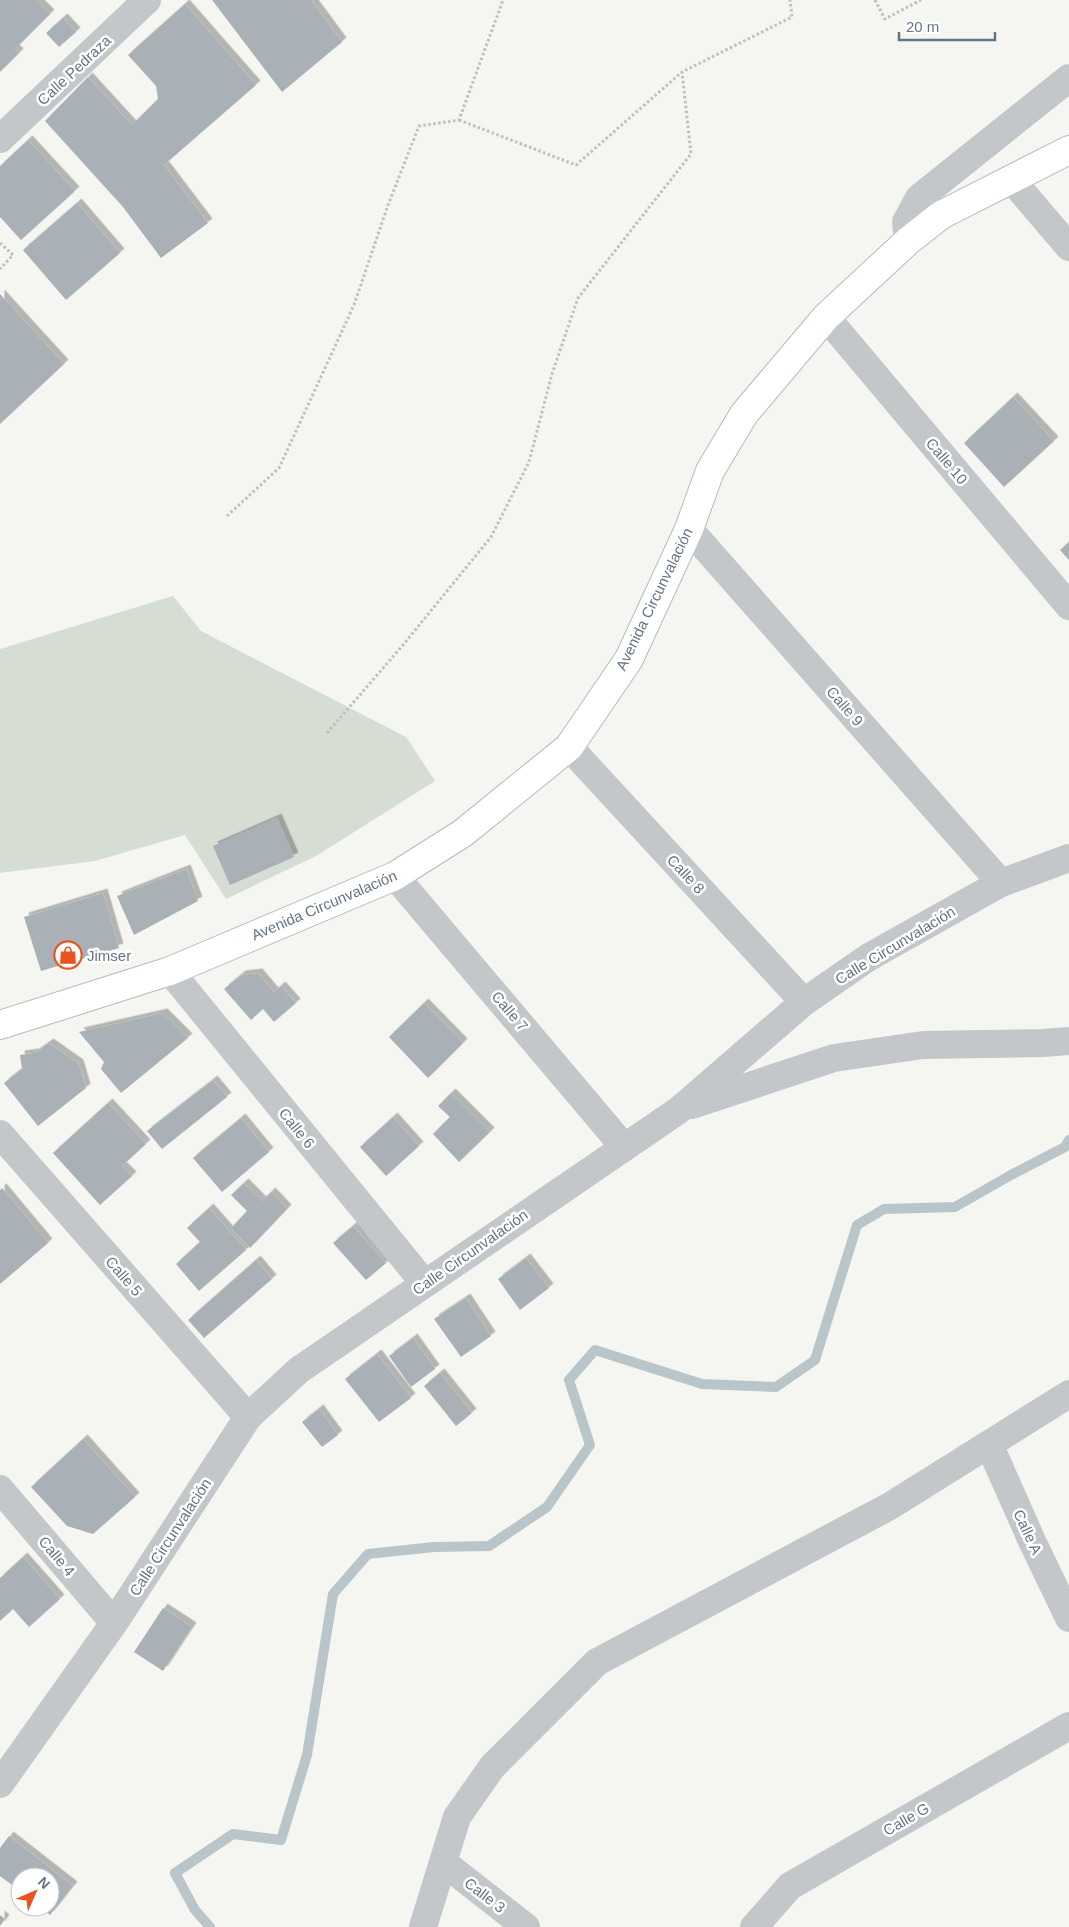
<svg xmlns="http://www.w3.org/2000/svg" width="1069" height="1927" font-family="Arial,sans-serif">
  <defs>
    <filter id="shadow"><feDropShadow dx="4.5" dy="-4.5" stdDeviation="0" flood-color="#0004"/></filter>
  </defs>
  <rect width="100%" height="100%" fill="#f5f6f2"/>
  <!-- green -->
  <path fill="#d6ddd3" d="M173,596L201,631L406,737L435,781L316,856L226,899L185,835L95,861L0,873V649Z"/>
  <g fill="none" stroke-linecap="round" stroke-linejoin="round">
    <!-- stream -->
    <path stroke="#bac5ca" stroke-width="10" d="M210,1927L195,1910L175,1873L233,1834L281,1840L307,1755L333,1594L368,1554L434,1547L489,1546L547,1507L590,1445L569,1380L595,1350L702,1384L776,1387L815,1360L857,1225L884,1209L955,1207L1011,1175L1065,1147L1069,1140"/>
  </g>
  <!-- building -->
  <path fill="#a9b0b6" filter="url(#shadow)" d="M0,0H36L50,14L15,49L19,53L0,72Z
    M212,0H311L342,42L282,92Z
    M185,4L256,85L164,165L208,223L161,258L123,207L45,121L88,77L132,125L158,99L156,86L128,55Z
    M63,18L76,32L59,47L46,33Z
    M28,140L75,191L21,240L0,217V166Z
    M77,203L120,253L66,300L23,250Z
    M0,294L64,364L0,424Z
    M1013,397L1054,441L1004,487L964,443Z
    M1069,542V560L1060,550Z
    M277,818L294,857L230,885L213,846Z
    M186,869L198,901L134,935L117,896Z
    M103,893L119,948L41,971L24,917Z
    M258,973L274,992L281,986L296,1003L274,1022L263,1009L251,1020L224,989L241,975Z
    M424,1003L463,1043L428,1078L389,1037Z
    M163,1013L188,1038L121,1093L101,1069L104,1062L79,1032Z
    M49,1043L79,1064L86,1088L38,1126L4,1083L22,1069L20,1055L35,1053Z
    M213,1080L227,1097L162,1149L147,1131Z
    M451,1093L490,1132L459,1162L433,1134L450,1117L438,1106Z
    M108,1103L146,1144L122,1166L132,1176L100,1205L53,1153Z
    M393,1117L419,1146L386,1176L360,1147Z
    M241,1118L269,1152L222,1192L193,1158Z
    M244,1183L262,1201L271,1192L287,1209L250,1248L231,1228L247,1211L231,1195Z
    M2,1188L48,1243L0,1284V1190Z
    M209,1208L246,1250L199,1291L176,1264L200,1242L187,1228Z
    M353,1226L386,1263L366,1280L333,1243Z
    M526,1258L549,1288L520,1310L498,1279Z
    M256,1260L272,1279L204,1338L188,1320Z
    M466,1298L491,1336L461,1357L434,1319Z
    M413,1338L435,1369L411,1387L389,1356Z
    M377,1354L411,1398L379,1422L345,1379Z
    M440,1373L472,1413L456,1426L424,1386Z
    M319,1409L338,1435L322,1447L302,1422Z
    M83,1439L135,1497L93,1534L67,1526L31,1487Z
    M23,1557L60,1599L29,1627L13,1609L0,1621V1578Z
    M163,1608L192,1627L163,1671L134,1652Z
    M9,1836L73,1886L50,1915L40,1907H50V1877H20V1891L0,1876V1848Z
    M0,1915L5,1919L0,1926Z"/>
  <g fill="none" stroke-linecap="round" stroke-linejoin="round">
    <!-- secondary casing -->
    <g stroke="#b5babf" stroke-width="30">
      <path id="secondary" d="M0,1025L170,971L395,876L463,833L569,747L629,659L689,529L710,471L744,414L826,317L908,241L941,215L1069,150"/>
    </g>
    <!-- path -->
    <path stroke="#bdbfc1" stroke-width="3" stroke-dasharray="2.5 2.5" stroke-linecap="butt" d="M875,0L885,19L921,0
      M459,120L576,165L682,72
      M0,243L13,255L0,269
      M227,516L279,468L354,305L388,205L419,126L459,120L503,0
      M327,733L403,645L491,537L529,462L552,374L578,298L691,154L682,72L792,17L790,0"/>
    <!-- street -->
    <path stroke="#c3c7ca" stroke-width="28" d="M0,139L147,0
      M1011,179L1069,247
      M908,241L906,222L919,198L1069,78
      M826,317L1069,606
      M689,529L1001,883
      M569,747L804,1002
      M395,876L624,1147
      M170,971L425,1284
      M692,1105L834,1058L923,1045L1043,1043L1069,1041
      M0,1134L248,1417
      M989,1444L1032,1541L1069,1618
      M0,1489L114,1623
      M0,1784L114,1623L248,1417L299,1370L679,1110L804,1002L869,957L1001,883L1069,858
      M444,1863L526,1927
      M423,1927L457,1817L492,1767L597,1662L890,1506L1069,1394
      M754,1927L790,1886L1069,1726"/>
    <!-- secondary -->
    <use href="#secondary" stroke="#fff" stroke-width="28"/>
  </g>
  <!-- icons -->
  <defs>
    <g id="shop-ring" transform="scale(1.4375)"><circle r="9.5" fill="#fff" stroke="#e85520" stroke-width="1.5"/><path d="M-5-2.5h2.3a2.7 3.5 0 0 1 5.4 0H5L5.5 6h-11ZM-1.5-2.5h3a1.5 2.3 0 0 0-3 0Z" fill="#e85520"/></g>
  </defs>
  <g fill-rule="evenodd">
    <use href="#shop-ring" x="68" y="955"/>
  </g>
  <g text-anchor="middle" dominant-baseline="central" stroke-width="5" stroke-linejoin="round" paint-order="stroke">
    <!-- street labels -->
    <g font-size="15" fill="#647484" stroke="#fff">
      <text transform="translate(74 70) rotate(-43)">Calle Pedraza</text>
      <text transform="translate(947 461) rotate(50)">Calle 10</text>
      <text transform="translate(654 599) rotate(-64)">Avenida Circunvalación</text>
      <text transform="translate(845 706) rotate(49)">Calle 9</text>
      <text transform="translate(686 874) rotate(47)">Calle 8</text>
      <text transform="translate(324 905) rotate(-23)">Avenida Circunvalación</text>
      <text transform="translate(895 945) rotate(-31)">Calle Circunvalación</text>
      <text transform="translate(510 1011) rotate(50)">Calle 7</text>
      <text transform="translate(297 1128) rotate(51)">Calle 6</text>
      <text transform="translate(470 1252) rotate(-35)">Calle Circunvalación</text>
      <text transform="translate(124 1276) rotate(49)">Calle 5</text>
      <text transform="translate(1028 1532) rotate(65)">Calle A</text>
      <text transform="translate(170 1537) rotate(-57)">Calle Circunvalación</text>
      <text transform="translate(57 1556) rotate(50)">Calle 4</text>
      <text transform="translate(906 1819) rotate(-30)">Calle G</text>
      <text transform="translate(485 1895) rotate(38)">Calle 3</text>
    </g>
    <!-- poi labels -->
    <g font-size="15" fill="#647484" stroke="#fff" text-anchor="start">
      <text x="87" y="955">Jimser</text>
    </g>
  </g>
  <!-- north arrow -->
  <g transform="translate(35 1892) rotate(45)"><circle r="24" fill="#ffffff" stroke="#c1c7ce"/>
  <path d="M0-4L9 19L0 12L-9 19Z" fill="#e85520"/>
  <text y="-8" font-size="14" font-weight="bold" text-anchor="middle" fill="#647484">N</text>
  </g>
  <!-- scale -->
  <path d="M899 32v8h96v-8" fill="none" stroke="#647484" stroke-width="2.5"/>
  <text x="906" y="32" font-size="15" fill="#647484" stroke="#ffffff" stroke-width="4" paint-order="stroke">20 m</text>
</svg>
